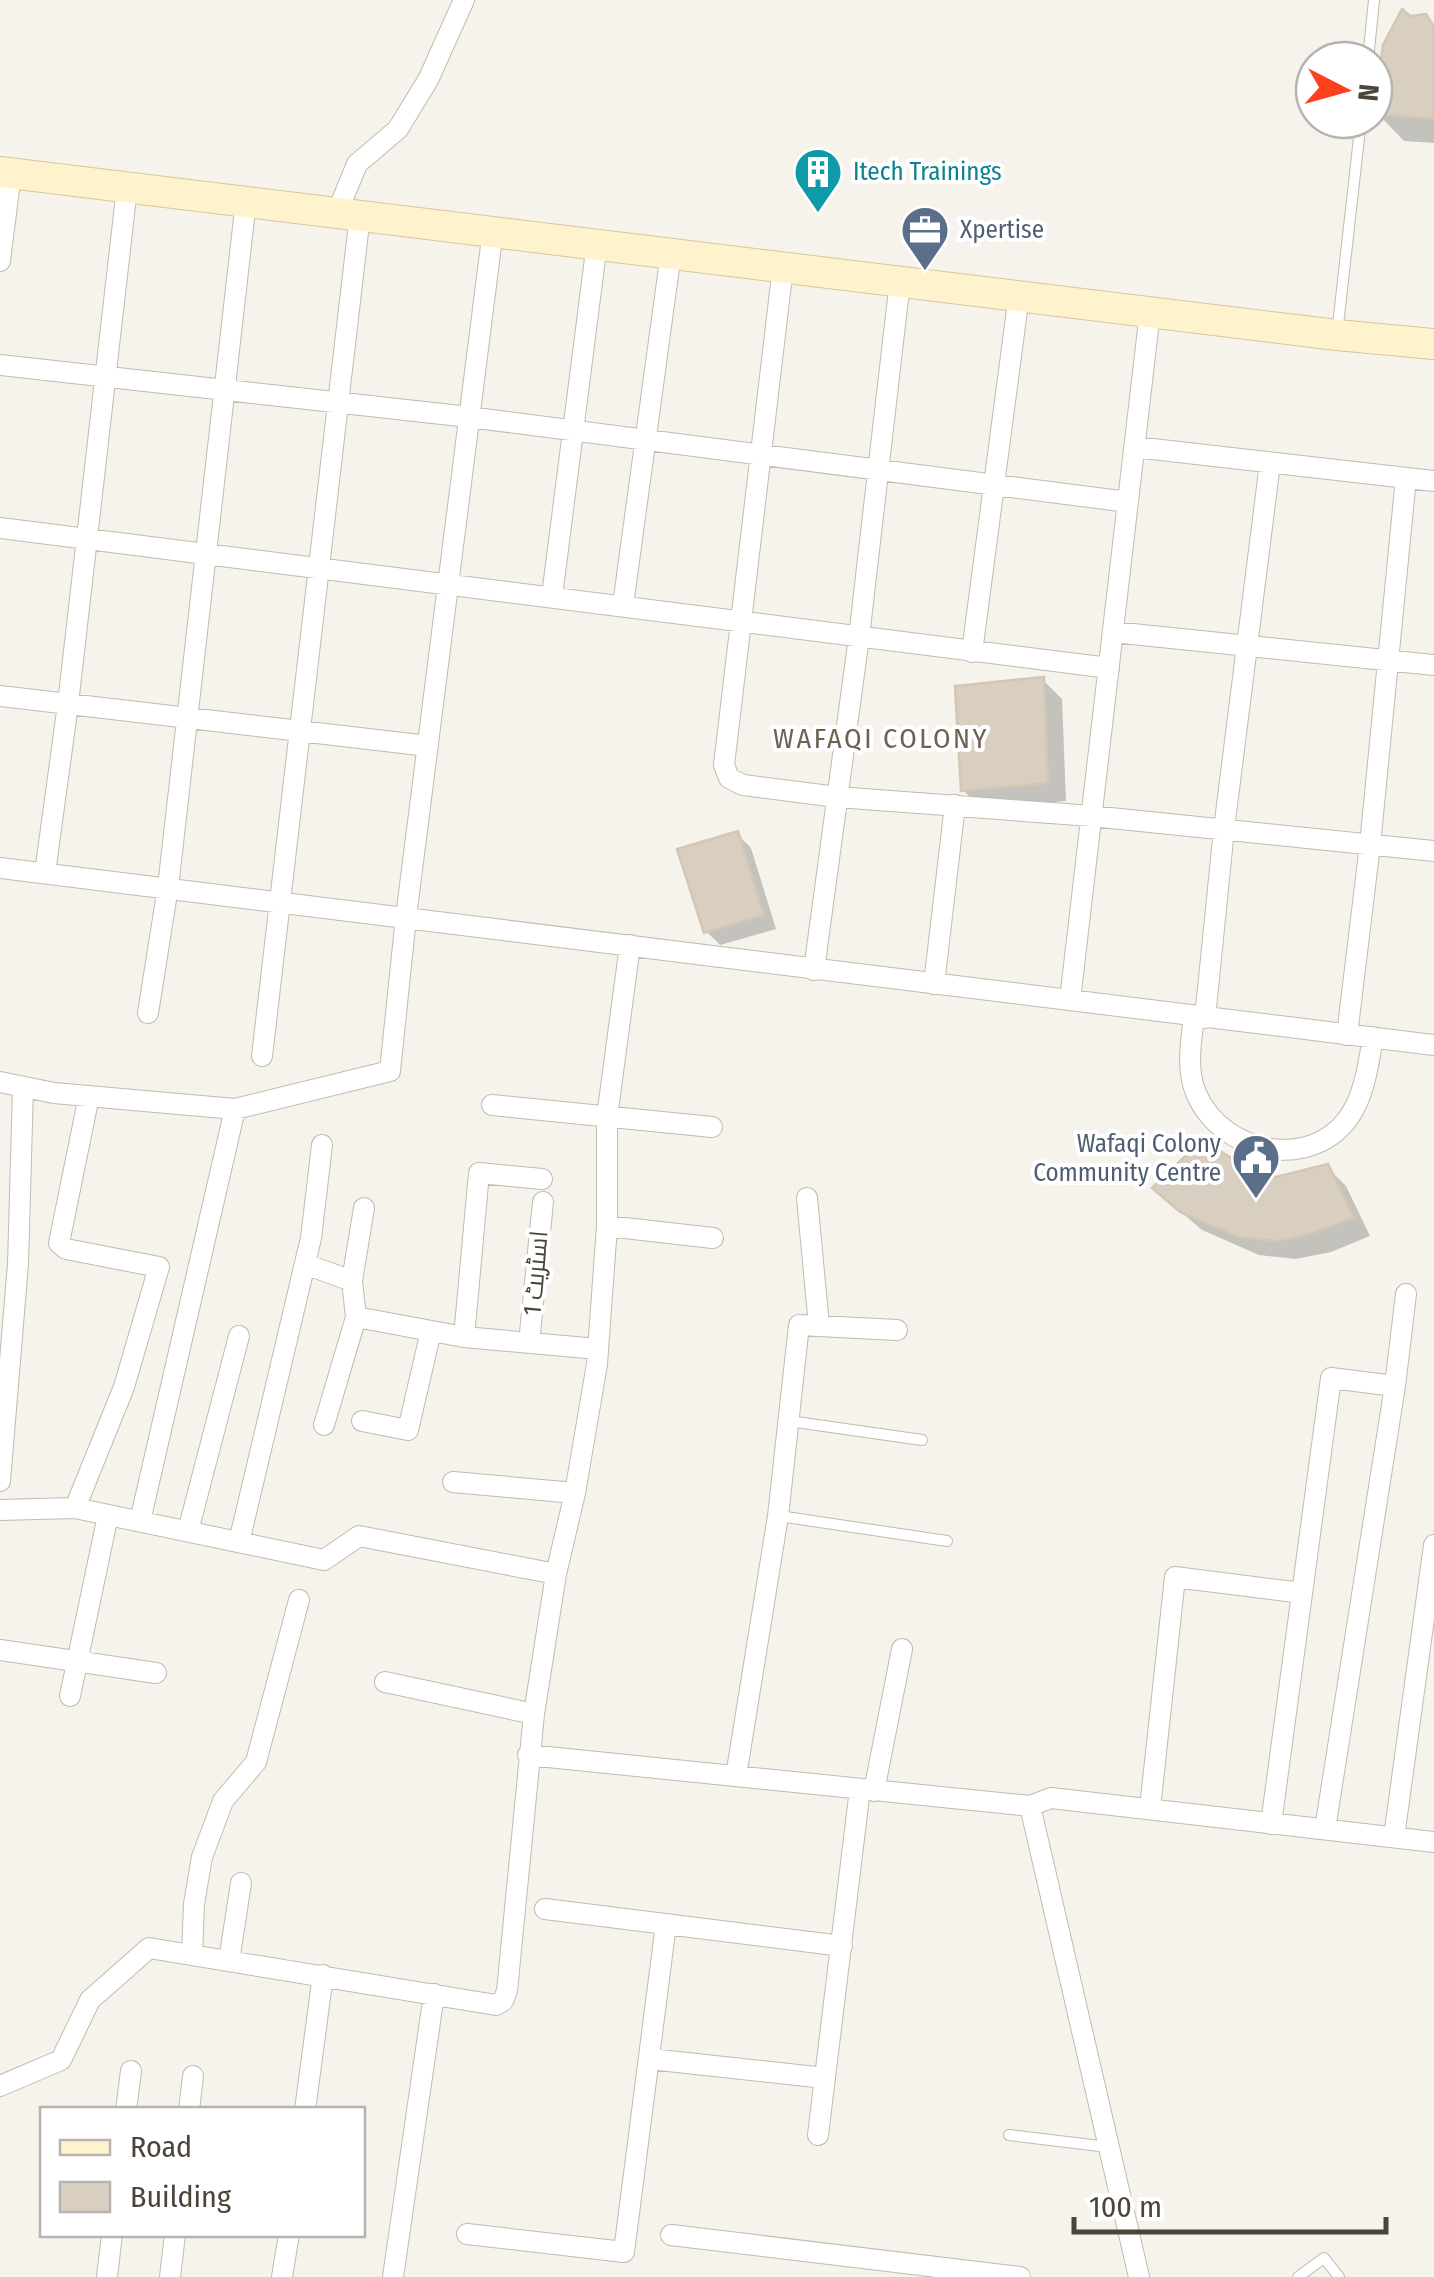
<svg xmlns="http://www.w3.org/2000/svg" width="1434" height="2277" font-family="'Fira Sans Condensed',Cairo,sans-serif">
  <rect width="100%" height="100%" fill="#f6f3ec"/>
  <!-- shadow -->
  <path fill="#0003" d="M1425,17L1434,26V143L1404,141L1377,113L1410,18Z
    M1043,680L1062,699L1066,801L982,809L963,790Z
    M737,834L751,848L776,929L720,945L707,932Z
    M1327,1167L1346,1186L1370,1236L1331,1252L1296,1259L1259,1255L1202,1230L1174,1206L1256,1175L1276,1179Z"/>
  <!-- building -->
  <path fill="#d8cfc1" stroke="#d3c7b4" stroke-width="2.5" d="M1402,9L1410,16L1426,14L1434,27V119L1374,114L1383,45Z
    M1044,677L1048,783L961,791L955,686Z
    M738,831L764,915L704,933L677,849Z
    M1202,1140L1256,1173L1276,1177L1328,1164L1354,1218L1311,1234L1276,1241L1238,1237L1180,1212L1152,1188Z"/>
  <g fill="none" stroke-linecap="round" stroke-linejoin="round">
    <!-- lane casing -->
    <g stroke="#c2bbae" stroke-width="12">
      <path id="lane" d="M1368,60L1374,0
        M1337,334L1361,120
        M789,1421L922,1440
        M779,1516L947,1541
        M1009,2135L1108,2147
        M1298,2277L1324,2258L1339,2277"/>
    </g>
    <!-- street casing -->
    <g stroke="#c2bbae" stroke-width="22">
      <path id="street" d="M337,213L357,164L398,129L428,80L464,0
        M0,261L11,173
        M783,267L724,765L729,778L743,785L837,797L1091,816L1434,851
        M0,365L469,417L1128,502
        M1135,447L1434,481
        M0,528L1109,668
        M552,596L597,243
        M623,605L671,253
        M1113,632L1434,665
        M972,652L1019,295
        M0,696L428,746
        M0,868L1434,1045
        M45,873L68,704L127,188
        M814,970L859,637L900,281
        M934,984L955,805
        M1070,1000L1150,312
        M148,1013L168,887L246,201
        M1194,1016C1191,1042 1186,1069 1196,1093C1223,1158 1323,1174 1356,1105C1366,1084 1369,1060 1373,1037
        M1205,1018L1224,829L1270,463
        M1347,1035L1370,845L1406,478
        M262,1056L360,215
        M0,1082L54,1093L235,1109L390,1071L406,917L493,230
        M492,1105L712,1127
        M807,1198L819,1326
        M364,1208L352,1281L356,1317L464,1337L598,1349
        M607,1226L713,1238
        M305,1264L352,1281
        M464,1337L479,1173L542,1179
        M529,1343L543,1202
        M362,1421L408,1430L431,1331
        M324,1425L356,1317
        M0,1481L18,1264L23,1087
        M453,1482L575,1493
        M75,1508L124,1387L159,1267L66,1249L59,1243L89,1096
        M0,1510L75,1508L324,1560L359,1536L556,1574
        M140,1521L235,1109
        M188,1531L239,1336
        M239,1542L311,1238L322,1145
        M0,1650L156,1673
        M385,1682L534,1714
        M70,1696L108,1515
        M528,1755L1030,1806L1051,1798L1434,1842
        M736,1776L778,1516L799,1325L897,1330
        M874,1791L902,1649
        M1030,1806L1139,2277
        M1150,1808L1175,1577L1302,1593
        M1271,1824L1331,1378L1395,1386
        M1325,1829L1395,1386L1406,1294
        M1394,1837L1434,1545
        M545,1909L842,1946
        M192,1955L194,1904L202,1857L223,1801L256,1762L299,1600
        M229,1961L241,1883
        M650,2059L825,2078
        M0,2086L61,2060L90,2000L149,1948L496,2005L503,2001L507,1991L534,1714L556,1574L575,1493L597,1364L607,1226V1117L630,945
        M126,2110L131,2071
        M189,2110L193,2076
        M305,2110L323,1975
        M818,2135L860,1789
        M467,2234L624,2252L666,1924
        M671,2235L1020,2277
        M107,2277L112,2234
        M170,2277L175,2234
        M282,2277L289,2234
        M393,2277L434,1994"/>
    </g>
    <!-- secondary casing -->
    <g stroke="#d6c79b" stroke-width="32">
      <path id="secondary" d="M0,172L1337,335L1434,344"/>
    </g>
    <!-- lane -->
    <use href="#lane" stroke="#fff" stroke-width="10"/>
    <!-- street -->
    <use href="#street" stroke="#fff" stroke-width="20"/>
    <!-- secondary -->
    <use href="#secondary" stroke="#fff3cd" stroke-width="30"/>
  </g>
  <!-- icons -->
  <defs>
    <g id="building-pin" transform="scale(2.5)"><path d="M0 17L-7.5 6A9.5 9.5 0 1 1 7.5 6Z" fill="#0f9aa8" stroke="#fff"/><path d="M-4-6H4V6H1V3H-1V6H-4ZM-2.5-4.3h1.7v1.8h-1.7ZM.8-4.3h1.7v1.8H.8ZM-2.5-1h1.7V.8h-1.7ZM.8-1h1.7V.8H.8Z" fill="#fff"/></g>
    <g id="office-pin" transform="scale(2.5)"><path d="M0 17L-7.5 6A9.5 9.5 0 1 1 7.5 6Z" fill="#5c6f8a" stroke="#fff"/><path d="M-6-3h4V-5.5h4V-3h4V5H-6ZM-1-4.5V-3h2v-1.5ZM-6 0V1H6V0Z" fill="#fff"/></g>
    <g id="civic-pin" transform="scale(2.5)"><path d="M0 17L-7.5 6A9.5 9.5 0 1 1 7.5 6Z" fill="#5c6f8a" stroke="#fff"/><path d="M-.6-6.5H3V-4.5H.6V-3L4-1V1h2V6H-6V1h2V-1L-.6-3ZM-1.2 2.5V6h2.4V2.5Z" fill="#fff"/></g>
  </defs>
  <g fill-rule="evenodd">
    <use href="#building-pin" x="818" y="172"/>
    <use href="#office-pin" x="925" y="230"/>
    <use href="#civic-pin" x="1256" y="1158"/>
  </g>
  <g text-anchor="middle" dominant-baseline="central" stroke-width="8" stroke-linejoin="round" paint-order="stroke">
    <!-- culture labels -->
    <g font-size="25" fill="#0d838f" stroke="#fff" text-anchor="start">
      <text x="853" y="172">Itech Trainings</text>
    </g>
    <!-- service labels -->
    <g font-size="25" fill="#4e5e75" stroke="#fff" text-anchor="start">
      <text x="960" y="230">Xpertise</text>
      <text x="1221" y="1144" text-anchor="end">Wafaqi Colony<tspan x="1221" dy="29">Community Centre</tspan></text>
    </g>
    <!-- street labels -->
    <g font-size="25" fill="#4b4439" stroke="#fff">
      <text transform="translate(536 1273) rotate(-85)">اسٹریٹ 1</text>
    </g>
    <!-- neighbourhood labels -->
    <g font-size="28" letter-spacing="2.5" fill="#6e6250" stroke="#fff">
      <text x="881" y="738">WAFAQI COLONY</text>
    </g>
  </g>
  <!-- legend -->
  <rect x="40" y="2107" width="325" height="130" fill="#ffffff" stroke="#b7b4b0" stroke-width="2.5"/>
  <rect x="60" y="2140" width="50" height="15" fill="#fff3cd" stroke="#b7b4b0" stroke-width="2.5"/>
  <text x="130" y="2157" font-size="30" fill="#4b4439">Road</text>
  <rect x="60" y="2182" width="50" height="30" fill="#d8cfc1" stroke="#b7b4b0" stroke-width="2.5"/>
  <text x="130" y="2207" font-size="30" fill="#4b4439">Building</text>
  <!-- north arrow -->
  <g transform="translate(1344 90) rotate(96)"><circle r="48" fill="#ffffff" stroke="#b7b4b0" stroke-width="2.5"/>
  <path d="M0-8L18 38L0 25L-18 38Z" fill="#fc3f1d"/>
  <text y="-15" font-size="28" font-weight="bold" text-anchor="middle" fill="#4b4439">N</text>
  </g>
  <!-- scale -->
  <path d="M1074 2217v15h312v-15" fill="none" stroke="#4b4439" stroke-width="5"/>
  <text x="1089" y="2217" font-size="30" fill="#4b4439" stroke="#ffffff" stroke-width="8" paint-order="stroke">100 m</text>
</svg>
